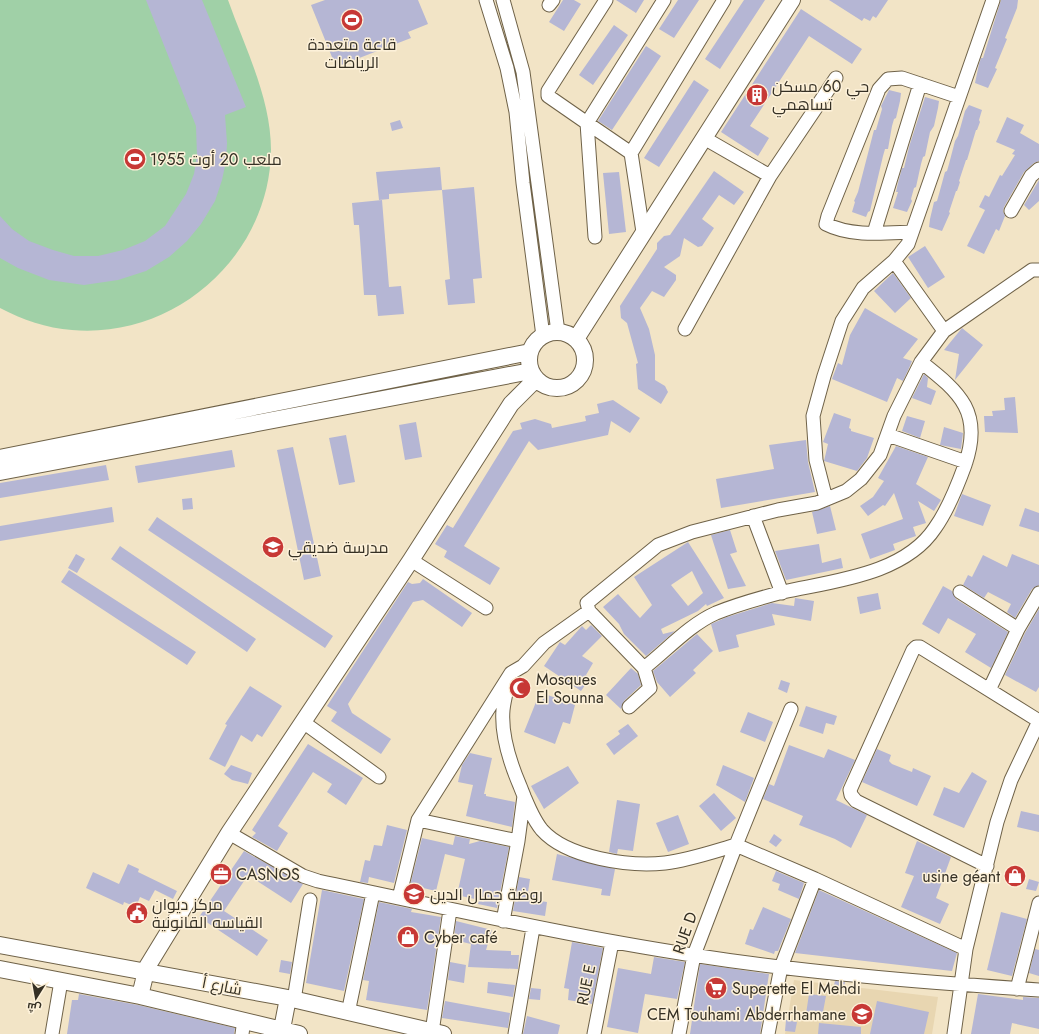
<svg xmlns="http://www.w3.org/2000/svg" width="1039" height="1034" font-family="Jost,Cairo,sans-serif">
  <rect width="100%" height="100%" fill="#f2e4c6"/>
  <!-- built -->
  <path fill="#e8d6b1" d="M794,980L938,997L932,1034H785Z"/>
  <!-- pitch -->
  <path fill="#a0d0a7" d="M0,0H228C245,48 271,98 271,150C270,255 176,339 72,330C46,328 23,320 0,308Z"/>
  <!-- building -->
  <path fill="#b5b6d4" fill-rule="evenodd" d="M146,0H202L246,107L225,115L227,143L226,161L222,180L215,201L201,224L187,241L169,257L146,271L118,280L84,285L49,280L18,268L0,258V216L12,229L29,241L53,250L74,256H98L123,250L145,241L165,226L186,194L194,174L197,156L196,126Z
    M325,0H418L428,24L408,32L411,38L336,67L311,5Z
    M563,0H574L581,4L564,31L549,22Z
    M616,0H644L636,13Z
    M678,0H699L674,38L659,29Z
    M744,0H765L720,69L705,59Z
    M829,0H888L876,18L873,16L870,21L864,18L862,21Z
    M1001,0H1018L1017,8L1005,38L1007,39L995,68L997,69L988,88L975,83L979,64L981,58H983Z
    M801,9L862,49L852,64L809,36L750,126L769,138L758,156L721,132Z
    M614,25L628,35L593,85L579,75Z
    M646,46L661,56L612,130L598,121Z
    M694,80L709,90L659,167L644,158Z
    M889,90L901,93L900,101L896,118L894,119L892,126L888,149H885L883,156L870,211L868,212L866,217L852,212L855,202L854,201L858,192L874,130H876L882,109L881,106Z
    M925,97L939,101L938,108L934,126L930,132L925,156L923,157L921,164L916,187L914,188L911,199L912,201L907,212L893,208L898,192H896L898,183L902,168H904L909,147Z
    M969,105L982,110L979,120L980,122L977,130H976L967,160H966L959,181L960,182L957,191H956L949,212L950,213L942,231L929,227L930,219L934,202L937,201L939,194L945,172L947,171L949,164L955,141L958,136L965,111Z
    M1007,117L1024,125L1020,133L1039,144V161L1034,163L1024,172L1004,207L1003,211L1005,216L999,231L996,229L984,254L967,246L985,210L979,207L985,195L989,197L1000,175L1002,176L1015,155L1012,154L1015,150L996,142Z
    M400,120L403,128L392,131L390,123Z
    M440,167L442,190L389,194V199L379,200L376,172Z
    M714,171L744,192L734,205L719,195L702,219L714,228L702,246L698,247L684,238L680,256L664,267L676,275V280L664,297L652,291L640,308L649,329L655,355V380L665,386L668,392L661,404L638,389L636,364L638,363L627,323L621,318L620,306L657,249V243L664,236L670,235Z
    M619,172L626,232L609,234L603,173Z
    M1039,180V201L1029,210L1024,205Z
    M474,187L482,278L473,279L475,303L448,305L445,280L450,279L442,190Z
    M382,200L389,287L401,286L404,314L378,316L376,295H364L359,225H354L352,203Z
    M925,246L945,277L928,288L908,257Z
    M893,273L911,298L895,313L874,291Z
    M865,308L918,339L903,358L912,361L910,366L903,381L897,378L887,402L832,379L838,363L842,365L850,335Z
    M962,328L983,345L955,380L959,354L944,350Z
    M924,374L928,378L927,387L936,391L931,405L912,398Z
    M1015,397L1018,433L985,432L984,416H993L992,411L1005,410L1004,398Z
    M613,400L640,418L630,433L611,421L608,435L538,450L529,441L464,546L500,568L490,585L444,557L447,551L435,544L447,525L453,528L513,431L522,429L520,423L535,419L551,424L552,428L586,421L585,416L599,413L597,404Z
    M834,413L851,419L849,428L851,429V431L874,438L867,458L857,471L824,461L828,444L823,442Z
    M907,416L925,421L920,438L902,431Z
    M416,422L422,457L405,460L399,425Z
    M944,427L963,433L961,449L940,445Z
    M346,435L355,482L339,485L329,438Z
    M806,440L808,462L815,492L721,508L716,479L774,469L769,445Z
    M896,446L928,457L916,484L941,500L934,511L918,501L926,523L913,527L916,536L893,544L895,550L870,559L861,534L903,519L894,493L885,506L883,505L868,516L860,506L873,497L884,481L878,478Z
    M293,447L321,576L304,580L277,450Z
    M232,450L235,467L138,483L135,466Z
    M106,465L109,480L0,498V483Z
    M962,494L991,505L983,526L954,516Z
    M192,498L193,509L183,510L182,499Z
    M830,506L836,530L817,534L812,512Z
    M112,507L114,522L0,541V526Z
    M1025,508L1039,513V532L1019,526Z
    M157,517L333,636L325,648L148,530Z
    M730,530L737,552L730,554L746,586L728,589L711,535Z
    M688,542L724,598L707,606L706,604L698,611L661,629L663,634L675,631L646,656L624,634L619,624L603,607L618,594L640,618L652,605L634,577ZM692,571L703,593L688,606L671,585Z
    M819,544L822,563L841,558L843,568L786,580L775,551Z
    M120,546L256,639L247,652L111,559Z
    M76,554L85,559L77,573L68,568Z
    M1012,554L1039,565V585L1032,589L1015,618L1007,612L1011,604L988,592L984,598L963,585L968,575L972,577L983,555L1007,567Z
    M69,570L196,652L187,665L61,582Z
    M423,579L472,613L462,627L423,600L413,602L348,704L352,713L391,739L381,754L331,721L337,712L327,706L408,582L412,584L420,583Z
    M943,586L952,591L956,599L1008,632L991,668L965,652L976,634L948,618L939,634L922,624Z
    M878,593L881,609L860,614L857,597Z
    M795,598L814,601L811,621L772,614L775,625L736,635L739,647L719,652L711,624L727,617L772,603L794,606Z
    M1039,609V687L1036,692L1005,675L1025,633Z
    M591,625L602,636L582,656L593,663L586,675L590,678L581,691L544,666L560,642L565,645L582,626L586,630Z
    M697,634L713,651L693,670L696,673L670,697L657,682L653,671Z
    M631,668L638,674L641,685L624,701L621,709L606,695Z
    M781,680L790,683L787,693L778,689Z
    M250,686L282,706L262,737L257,734L252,742L241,735L225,767L209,759L227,725L225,724Z
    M545,694L575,705L570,724L563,722L555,744L524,732L536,702L541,704Z
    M806,706L837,716L834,725L826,723L823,734L799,726Z
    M748,712L773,722L765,742L740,732Z
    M628,724L638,736L614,755L606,744L620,734L618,731Z
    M308,744L363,778L346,805L327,792L332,784L313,772L278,826L288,833L277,851L252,837L256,833L252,830Z
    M789,745L824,758L828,749L855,760L836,800L867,815L851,848L835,839L799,825L803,816L763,799L769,784L774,786Z
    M877,749L891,755L889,761L892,764L912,772L913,768L931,776L917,806L862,782Z
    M470,753L492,758L484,794H486V796L515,802L512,827L466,816L473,785L458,782L462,765Z
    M231,765L252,773L248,784L232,780L224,774Z
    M723,765L754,778L745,802L716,785Z
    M568,766L579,783L544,809L531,786Z
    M972,772L987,781L964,828L933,815L944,787L959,793Z
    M714,793L736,818L721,831L699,806Z
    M617,800L640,804L633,851L618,849L617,854L609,852Z
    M1021,811L1039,815V832L1017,827Z
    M678,815L689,844L668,852L656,823Z
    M387,825L407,830L394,883L369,877L368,883L360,882L365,860L370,861L374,845L382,846Z
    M774,834L782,840L776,847L769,842Z
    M455,836L470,839L469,844L480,841L509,847L497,908L478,904L479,900L457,895L465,859L445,854L436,891L410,885L422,838L453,845Z
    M917,841L951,857L936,898L949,904L940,924L901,907L914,876L905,873Z
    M244,851L303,884L291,903L248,875L224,911L268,940L257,956L199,917Z
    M557,854L615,869L610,896L601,895L602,889L552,880Z
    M128,864L139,869L138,872L177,891L173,899L155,890L149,901L140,897L136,907L124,902L123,905L86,888L93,872L119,884Z
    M776,871L804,883L799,899L778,890L780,884L772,881Z
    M519,877L530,879L528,892L541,894L540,901L547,902L545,916L513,911Z
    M1029,879L1039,882L1036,891L1026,889Z
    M322,890L364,899L344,991L306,983Z
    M819,890L957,953L952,971L795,953Z
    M379,902L412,909L411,912L441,917L427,1010L366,1000L369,981L363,980Z
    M763,907L791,919L778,951H775L774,954L745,944L750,929L753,930Z
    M1001,912L1027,919L1012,976L987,970Z
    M456,921L492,930L486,950L511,951V955H519L518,969L468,967L471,944L454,940Z
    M572,942L603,948L592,1004L568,1000L569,989L564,988Z
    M1035,949L1039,950V976L1029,973Z
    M654,957L685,962L677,999L645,994L638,1033L607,1027L618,968L651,974Z
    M281,960L292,962L290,974L279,972Z
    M450,962L466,965L464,983L448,980Z
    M700,964L769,974L760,1034H690Z
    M835,981L845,982L843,992L833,989Z
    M488,982L515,985L513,997L487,993Z
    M531,988L541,989L540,1000L529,999Z
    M79,994L138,1005L235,1028L234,1034H67L72,1000H78Z
    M809,994L826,996L822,1017L806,1014Z
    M978,994L1023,1000V997L1039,998V1029L1012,1023L1010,1034H971Z
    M445,1001L510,1013L508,1028L442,1018Z
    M877,1001L929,1012L924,1034H870Z
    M527,1016L560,1025L558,1034H523Z
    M786,1020L797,1022L795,1032L785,1031Z
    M819,1023L861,1027V1034H818Z"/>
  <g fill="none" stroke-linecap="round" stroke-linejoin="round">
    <!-- minor casing -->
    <g stroke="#6f6248" stroke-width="15">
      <path id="minor" d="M486,0L507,68L516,112L523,183L543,336
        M503,0L523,72L558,332
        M606,0L548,91V96L587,123L664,0
        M549,5L553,0
        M587,123L631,153L724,0
        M587,123L595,237
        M704,138L770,176
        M631,153L643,232
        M1011,211L1031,176L1039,169
        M912,232C885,233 851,237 826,224L828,216L879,89L888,79L902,78L959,97
        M874,233L920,84
        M894,261L908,244L993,0
        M685,329L770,176L836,78
        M888,435L966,462
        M826,499L816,460L813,416L824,376L842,321L863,288L894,261L944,331
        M753,516L782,593
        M411,560L486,608
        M960,592L1018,629
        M589,611L644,668C667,650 689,625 716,613C738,604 760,598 783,592C832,581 904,575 935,528C948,510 957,487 965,465C983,413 961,393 921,362
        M509,680C507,690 504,700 503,710C501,734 511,765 520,786C526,801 532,818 542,830C567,858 630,867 665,863C689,860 712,852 736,845L791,709
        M989,690L1018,629L1039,593
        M629,707L650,688L644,668
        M303,722L379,777
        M418,820L518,841
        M229,833L303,876L318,881C443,907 567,936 692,955C807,973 923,982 1039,990
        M987,866L856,801L851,795L850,790L913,650L916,647H920L1039,721
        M399,898L418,820L511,673L523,666L544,643L589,611L587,603L658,545L692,532L778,510L817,503L846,491L861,479L880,455L894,416L921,362L944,331L1032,270H1039
        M503,921L518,841L524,796
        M1017,989L1039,903
        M294,1000L310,900
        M348,1013L373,893
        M432,1032L450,910
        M52,1034L61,981
        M242,1034L244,1020
        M515,1034L533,928
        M594,1034L612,942
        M679,1034L694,955L736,845L815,879L966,949
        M768,1034L781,967L815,879
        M954,1034L966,949L997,822L1011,780L1039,721"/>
    </g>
    <!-- tertiary casing -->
    <g stroke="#6f6248" stroke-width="18">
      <path id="tertiary" d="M529 360a28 28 0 1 1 56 0a28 28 0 1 1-56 0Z
        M576,339L792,0
        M0,458L530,352
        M0,472L531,371
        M0,945L288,998L443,1034
        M0,969L140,996L299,1034
        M140,996L147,967L229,833L411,560L511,404L536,379
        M282,1029L288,998"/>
    </g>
    <!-- minor -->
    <use href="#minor" stroke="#fff" stroke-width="13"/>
    <!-- tertiary -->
    <use href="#tertiary" stroke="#fff" stroke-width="16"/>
  </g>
  <!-- icons -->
  <defs>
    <g id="stadium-disc" transform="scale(1.15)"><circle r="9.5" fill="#c73835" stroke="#fdf1d9"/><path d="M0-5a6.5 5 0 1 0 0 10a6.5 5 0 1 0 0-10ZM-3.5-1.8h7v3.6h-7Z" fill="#fff"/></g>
    <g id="building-disc" transform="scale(1.15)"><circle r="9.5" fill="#c73835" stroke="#fdf1d9"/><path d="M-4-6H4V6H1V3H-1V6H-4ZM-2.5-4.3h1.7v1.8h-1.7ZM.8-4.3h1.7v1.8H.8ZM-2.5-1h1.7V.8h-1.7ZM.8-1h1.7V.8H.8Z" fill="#fff"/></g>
    <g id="school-disc" transform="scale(1.15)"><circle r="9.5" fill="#c73835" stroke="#fdf1d9"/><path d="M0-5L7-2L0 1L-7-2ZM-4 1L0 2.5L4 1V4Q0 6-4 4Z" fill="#fff"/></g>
    <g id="mosque-disc" transform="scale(1.15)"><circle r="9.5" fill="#c73835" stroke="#fdf1d9"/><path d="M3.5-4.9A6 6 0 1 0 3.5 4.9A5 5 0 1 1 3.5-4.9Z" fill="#fff"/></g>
    <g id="office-disc" transform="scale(1.15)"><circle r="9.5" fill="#c73835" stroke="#fdf1d9"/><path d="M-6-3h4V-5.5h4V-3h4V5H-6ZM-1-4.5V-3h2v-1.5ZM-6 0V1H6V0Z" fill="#fff"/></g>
    <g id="shop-disc" transform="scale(1.15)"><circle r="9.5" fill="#c73835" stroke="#fdf1d9"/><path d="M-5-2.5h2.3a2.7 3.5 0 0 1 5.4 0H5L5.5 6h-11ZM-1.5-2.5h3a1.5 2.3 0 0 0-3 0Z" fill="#fff"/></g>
    <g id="civic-disc" transform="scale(1.15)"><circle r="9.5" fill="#c73835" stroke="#fdf1d9"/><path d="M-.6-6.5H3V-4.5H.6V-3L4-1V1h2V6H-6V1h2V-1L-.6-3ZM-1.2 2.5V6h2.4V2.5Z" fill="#fff"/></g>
    <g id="supermarket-disc" transform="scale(1.15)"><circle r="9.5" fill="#c73835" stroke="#fdf1d9"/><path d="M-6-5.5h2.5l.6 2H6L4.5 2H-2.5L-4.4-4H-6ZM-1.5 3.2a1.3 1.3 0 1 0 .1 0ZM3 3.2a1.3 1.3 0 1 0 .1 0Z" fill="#fff"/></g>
  </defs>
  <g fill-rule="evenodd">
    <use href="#stadium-disc" x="352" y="20"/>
    <use href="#building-disc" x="757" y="95"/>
    <use href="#stadium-disc" x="135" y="159"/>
    <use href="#school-disc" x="273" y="547"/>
    <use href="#mosque-disc" x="520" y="688"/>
    <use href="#office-disc" x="221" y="874"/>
    <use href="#shop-disc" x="1015" y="876"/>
    <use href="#school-disc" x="414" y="894"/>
    <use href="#civic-disc" x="137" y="913"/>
    <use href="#shop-disc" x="408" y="937"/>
    <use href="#supermarket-disc" x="716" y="988"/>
    <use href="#school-disc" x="862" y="1014"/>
  </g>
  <g text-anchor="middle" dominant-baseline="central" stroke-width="3" stroke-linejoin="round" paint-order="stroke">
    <!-- poi labels -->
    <g font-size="16" fill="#353024" stroke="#fdf1d9" text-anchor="start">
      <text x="352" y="44" text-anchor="middle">قاعة متعددة<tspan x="352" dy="18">الرياضات</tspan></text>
      <text x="772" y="86">حي 60 مسكن<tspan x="772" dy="18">تساهمي</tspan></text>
      <text x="150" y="159">ملعب 20 أوت 1955</text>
      <text x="288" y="547">مدرسة ضديقي</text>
      <text x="536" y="679">Mosques<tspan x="536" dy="18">El Sounna</tspan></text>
      <text x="236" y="874">CASNOS</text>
      <text x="1000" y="876" text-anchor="end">usine géant</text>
      <text x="430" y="894">روضة جمال الدين</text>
      <text x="152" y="904">مركز ديوان<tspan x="152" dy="18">القياسه القانونية</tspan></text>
      <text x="424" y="937">Cyber café</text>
      <text x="732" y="988">Superette El Mehdi</text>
      <text x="846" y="1014" text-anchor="end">CEM Touhami Abderrhamane</text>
    </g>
    <!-- street labels -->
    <g font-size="16" fill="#353024" stroke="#fdf1d9">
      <text transform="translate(685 933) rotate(-71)">RUE D</text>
      <text transform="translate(586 985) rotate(-79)">RUE E</text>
      <text transform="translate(222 986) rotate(11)">شارع أ</text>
    </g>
  </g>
  <!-- north arrow -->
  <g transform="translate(36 998) rotate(191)" stroke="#fdf1d9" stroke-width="3" paint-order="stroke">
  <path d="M0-3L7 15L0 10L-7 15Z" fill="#353024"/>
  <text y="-6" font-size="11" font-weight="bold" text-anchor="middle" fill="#353024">ش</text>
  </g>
</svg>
